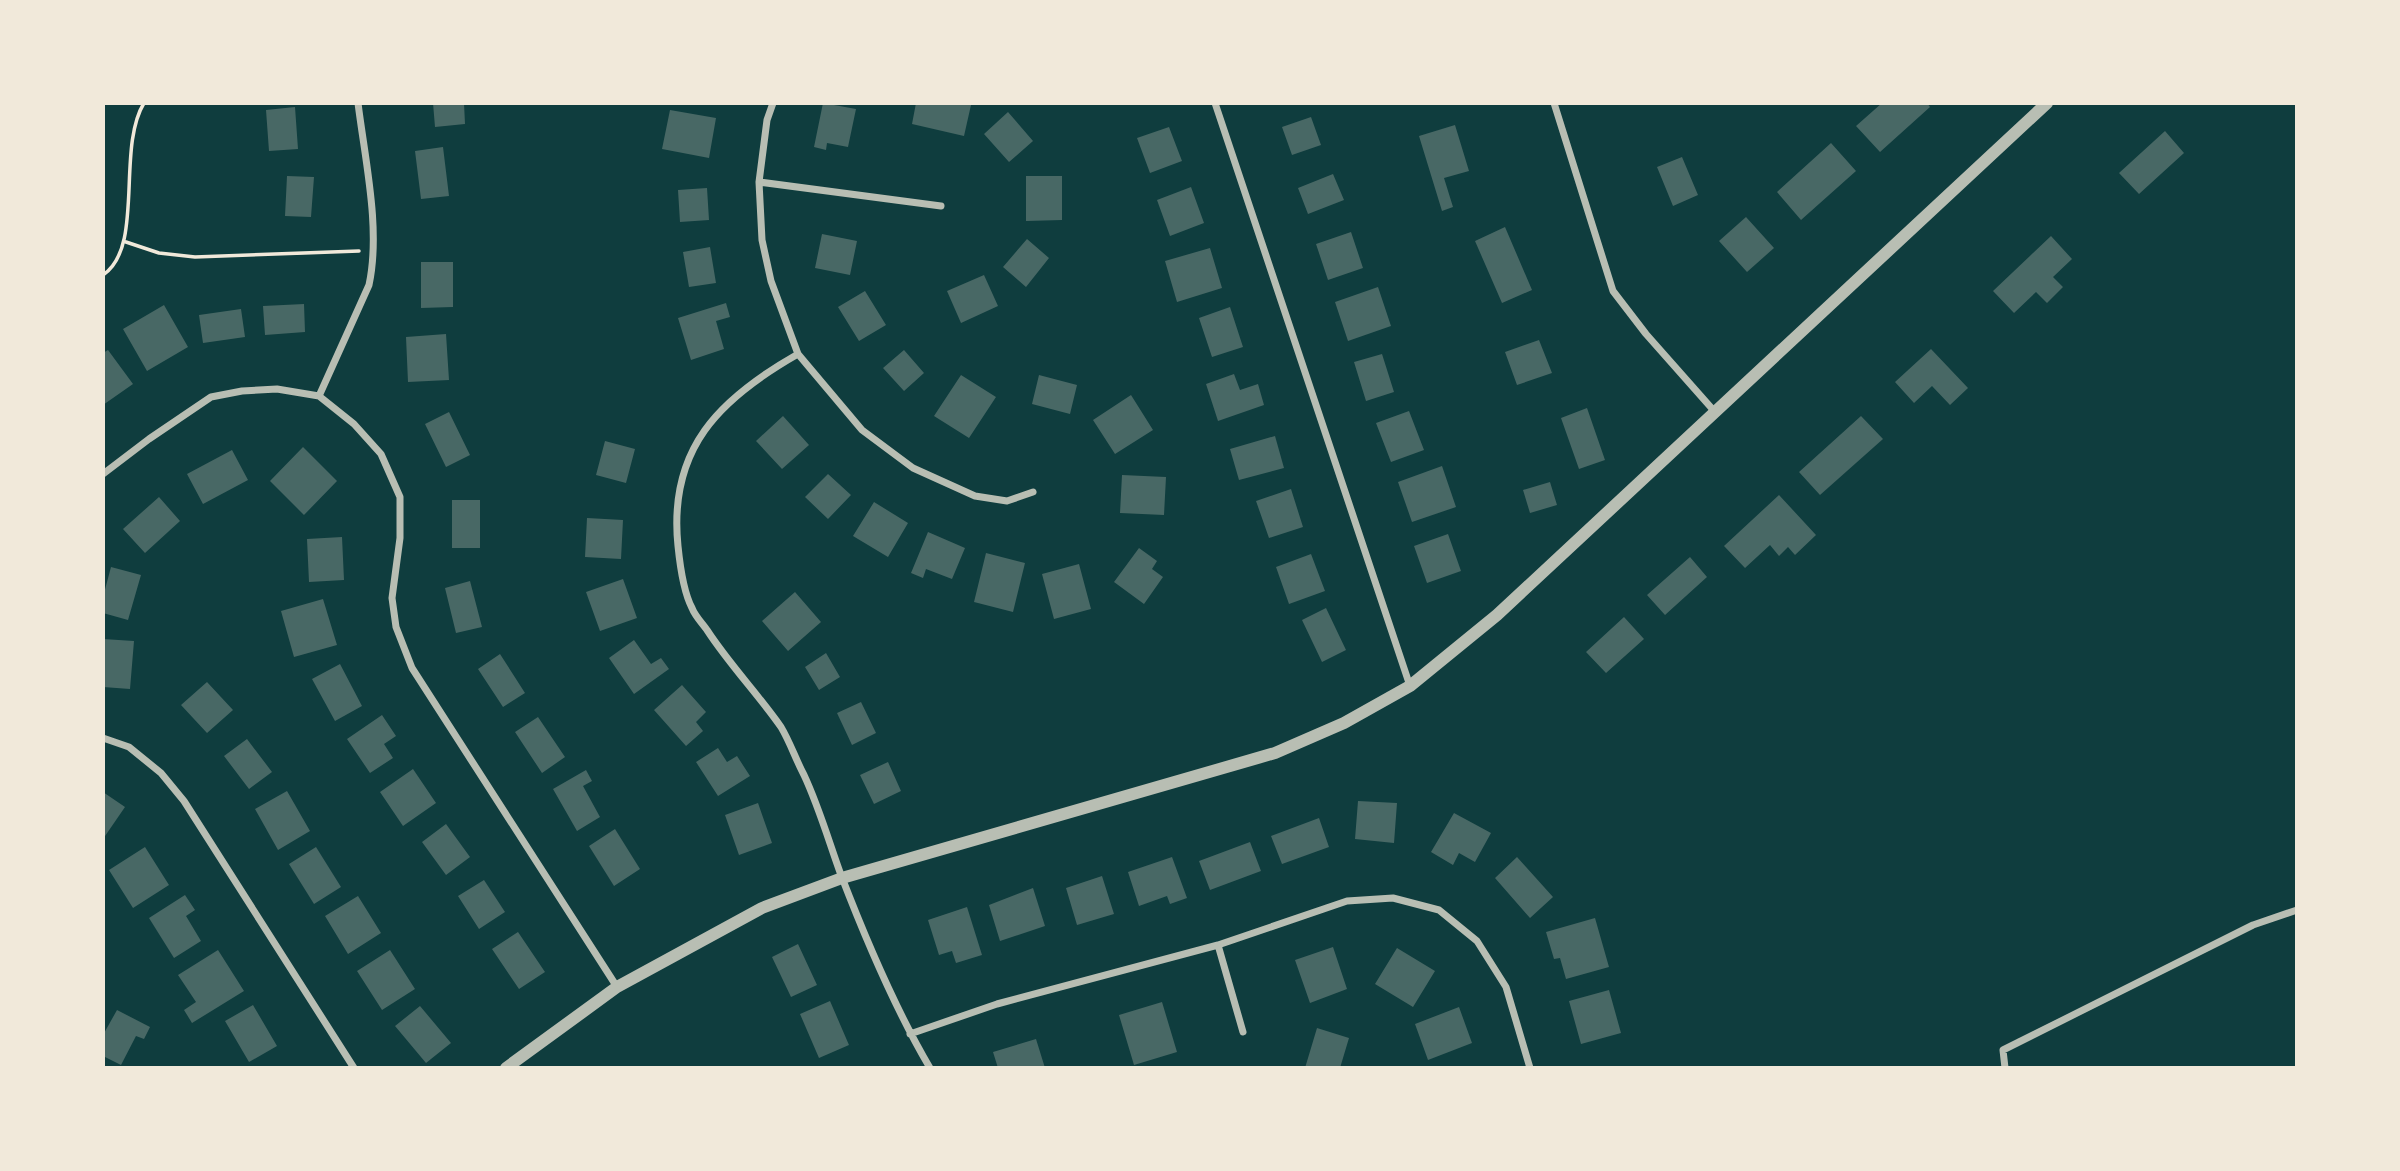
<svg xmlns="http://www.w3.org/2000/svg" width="2400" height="1171" font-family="Literata,serif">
  <rect width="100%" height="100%" fill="#0f3d3e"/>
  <!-- building -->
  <path fill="#486865" d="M433,103H464L465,124L435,127Z
    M823,103L856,109L848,147L827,143L826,150L814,147Z
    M916,103L971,105L964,136L912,124Z
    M1882,103H1927L1930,107L1880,152L1856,126Z
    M295,107L298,149L269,151L266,110Z
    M670,110L716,118L709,158L662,149Z
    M1008,112L1033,141L1009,162L984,134Z
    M1311,117L1321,145L1292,155L1282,127Z
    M1455,125L1469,171L1444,178L1453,207L1442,211L1419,136Z
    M1169,127L1182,161L1150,173L1137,138Z
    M2165,131L2184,153L2139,194L2119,173Z
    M1831,143L1856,171L1801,220L1777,192Z
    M443,147L449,196L421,199L415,151Z
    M1682,157L1698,195L1673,206L1657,167Z
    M1333,174L1344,200L1308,214L1298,188Z
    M287,176L314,177L311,217L285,216Z
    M1026,176H1062V220L1026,221Z
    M1191,187L1204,223L1170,236L1157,200Z
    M707,188L709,220L680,222L678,190Z
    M1746,217L1774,248L1747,272L1719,241Z
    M1505,227L1532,290L1502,303L1475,241Z
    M1351,232L1363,268L1328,280L1316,244Z
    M822,234L857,241L850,275L815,268Z
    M2051,236L2072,259L2053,277L2063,287L2047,303L2036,292L2014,313L1993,291Z
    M1027,239L1049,258L1026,287L1003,267Z
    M710,247L716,283L689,287L683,252Z
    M1210,248L1222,288L1177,302L1165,261Z
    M421,262H453V307L421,308Z
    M984,275L998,306L961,323L947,291Z
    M1378,287L1391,326L1348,341L1335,302Z
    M865,291L886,325L859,341L838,307Z
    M726,303L730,317L716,321L724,349L691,360L678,318Z
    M304,304L305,332L265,335L263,306Z
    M164,305L188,347L147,371L123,329Z
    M1230,307L1243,347L1212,357L1199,318Z
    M241,309L245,337L203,343L199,315Z
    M446,334L449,380L408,382L406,337Z
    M1539,340L1552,373L1517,385L1505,352Z
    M1931,349L1968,388L1950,405L1932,386L1914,403L1895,382Z
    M108,350L133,384L103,405V353Z
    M904,350L924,373L904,391L883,368Z
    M1382,354L1394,392L1366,401L1354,362Z
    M1234,374L1240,390L1258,384L1264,405L1218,421L1206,384Z
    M961,375L996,397L969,438L934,416Z
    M1039,375L1077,385L1070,414L1032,404Z
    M1131,395L1153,430L1115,454L1093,420Z
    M1587,408L1605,460L1579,469L1561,418Z
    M1409,411L1424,450L1391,462L1376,423Z
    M449,412L470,455L446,467L425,424Z
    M783,416L809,445L782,469L756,441Z
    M1861,416L1883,439L1820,495L1799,472Z
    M1275,436L1284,468L1239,480L1230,449Z
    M605,441L635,449L626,483L596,475Z
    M303,447L337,481L304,515L270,481Z
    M232,450L248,480L203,504L187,474Z
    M1442,466L1456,507L1412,522L1398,482Z
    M828,474L851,495L828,519L805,497Z
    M1122,475L1166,477L1164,515L1120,513Z
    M1550,482L1557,505L1530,513L1523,490Z
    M1291,489L1303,527L1269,538L1256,501Z
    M1779,495L1816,535L1795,555L1788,547L1779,556L1770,545L1745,568L1724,546Z
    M159,497L180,521L145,553L123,529Z
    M452,500H480V548H452Z
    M874,502L908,523L888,557L853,536Z
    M587,518L623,520L621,559L585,557Z
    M928,532L965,548L952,579L926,569L923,578L911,573Z
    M1448,534L1461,571L1427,583L1414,546Z
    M342,537L344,580L309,582L307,539Z
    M1139,548L1157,561L1152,569L1163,577L1144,604L1114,582Z
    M986,553L1025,563L1013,612L974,602Z
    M1311,554L1325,591L1289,604L1276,567Z
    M1690,557L1707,577L1665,615L1647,595Z
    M1079,564L1091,609L1054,619L1042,574Z
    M111,567L141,575L128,620L103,613V597Z
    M623,579L637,618L600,631L586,592Z
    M470,581L482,627L456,633L445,588Z
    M795,592L821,622L788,651L762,621Z
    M323,599L337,645L294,657L281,611Z
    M1326,608L1346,650L1322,662L1302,620Z
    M1624,617L1644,639L1606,673L1586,652Z
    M103,639L134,641L130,689L103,687Z
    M634,640L651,664L661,658L669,669L634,694L609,658Z
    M826,653L840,677L819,690L805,667Z
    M500,654L525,693L503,707L478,669Z
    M340,664L362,706L335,721L312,679Z
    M207,682L233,710L207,733L181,705Z
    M682,685L706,712L696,722L703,731L686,746L654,710Z
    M861,702L876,733L852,745L837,713Z
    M382,715L396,736L384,744L393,758L370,773L347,739Z
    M538,717L565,757L542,773L515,732Z
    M247,739L272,772L249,789L224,756Z
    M718,748L727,762L737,756L750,776L718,796L696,762Z
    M888,762L901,791L874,804L860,775Z
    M413,769L436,803L403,826L380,792Z
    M586,770L592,781L583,786L600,817L577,831L553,789Z
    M287,791L310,831L278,850L255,809Z
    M103,792L125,807L103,839Z
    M1358,801L1397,803L1394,843L1355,839Z
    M758,803L772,843L739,855L725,815Z
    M1454,813L1491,833L1475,862L1459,853L1453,865L1431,852Z
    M1319,818L1329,847L1282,864L1271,836Z
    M446,824L470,857L446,875L422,842Z
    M615,829L640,869L614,886L589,846Z
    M1250,842L1261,871L1210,890L1199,861Z
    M145,847L169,885L133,908L109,870Z
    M316,847L341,887L314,904L289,864Z
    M1172,857L1187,898L1170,904L1167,896L1139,906L1128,872Z
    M1517,857L1553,897L1530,918L1495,878Z
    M1102,876L1114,914L1077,925L1066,888Z
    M484,880L505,912L479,929L458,896Z
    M1033,888L1045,926L1000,941L989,905Z
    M185,895L195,910L186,916L201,941L174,958L149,918Z
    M358,896L381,933L348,954L325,916Z
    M967,907L982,955L956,963L952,951L939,955L928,920Z
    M1595,918L1609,967L1566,979L1560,958L1554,959L1546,932Z
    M518,932L545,972L519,989L492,949Z
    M798,944L817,985L791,997L772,957Z
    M1333,947L1347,989L1310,1003L1295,960Z
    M1397,948L1435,971L1413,1007L1375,984Z
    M218,950L244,991L192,1023L184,1010L196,1002L178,975Z
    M390,950L415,989L382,1010L357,971Z
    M1609,990L1621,1033L1581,1044L1569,1001Z
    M830,1001L849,1045L819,1058L800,1014Z
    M1162,1002L1177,1052L1134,1065L1119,1015Z
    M253,1005L277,1046L249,1062L225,1021Z
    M420,1006L451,1043L426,1063L395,1026Z
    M1459,1007L1472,1043L1428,1060L1415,1024Z
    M117,1010L150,1027L144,1039L136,1036L121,1065L103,1056V1035Z
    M1317,1028L1349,1038L1340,1068H1305Z
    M1036,1039L1045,1068H998L993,1052Z"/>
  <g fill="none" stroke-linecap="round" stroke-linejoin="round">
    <!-- path -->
    <path stroke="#f1e9da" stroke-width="3.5" d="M126,242L159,253L195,257L359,251
      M103,275C145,247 116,149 144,103"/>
    <!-- minor -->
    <path stroke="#b8beb3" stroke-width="7" d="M773,103L767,120L759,182L762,240L771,281L798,354L862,430L913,468L975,496L1007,501L1033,492
      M1215,103L1410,686
      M1554,103L1613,291L1646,334L1715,412
      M759,182L941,206
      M798,354C719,399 668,449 678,546C680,566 683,591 692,608C695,616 702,623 707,630C729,664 758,694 781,727C790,742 796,760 804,775C819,807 829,842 841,875C866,940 894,1007 930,1068
      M319,396L369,285C381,229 365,160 358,103
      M103,474L149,439L211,397L242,391L277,389L319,396L354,424L381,454L400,497V538L392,598L396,627L412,668L617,987
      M103,738L129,747L161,773L184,801L354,1068
      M1218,945L1243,1032
      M910,1034L997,1004L1218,945L1347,901L1393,898L1439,910L1477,941L1506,987L1530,1068
      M2005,1068L2003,1050L2253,925L2297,910"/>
    <!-- tertiary -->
    <path stroke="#b8beb3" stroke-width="12" d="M506,1068L617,987L762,908L842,878L1275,753L1344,723L1410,686L1497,615L2047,103"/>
  </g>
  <!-- border -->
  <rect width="2400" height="1171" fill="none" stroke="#f1e9da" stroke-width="210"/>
</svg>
